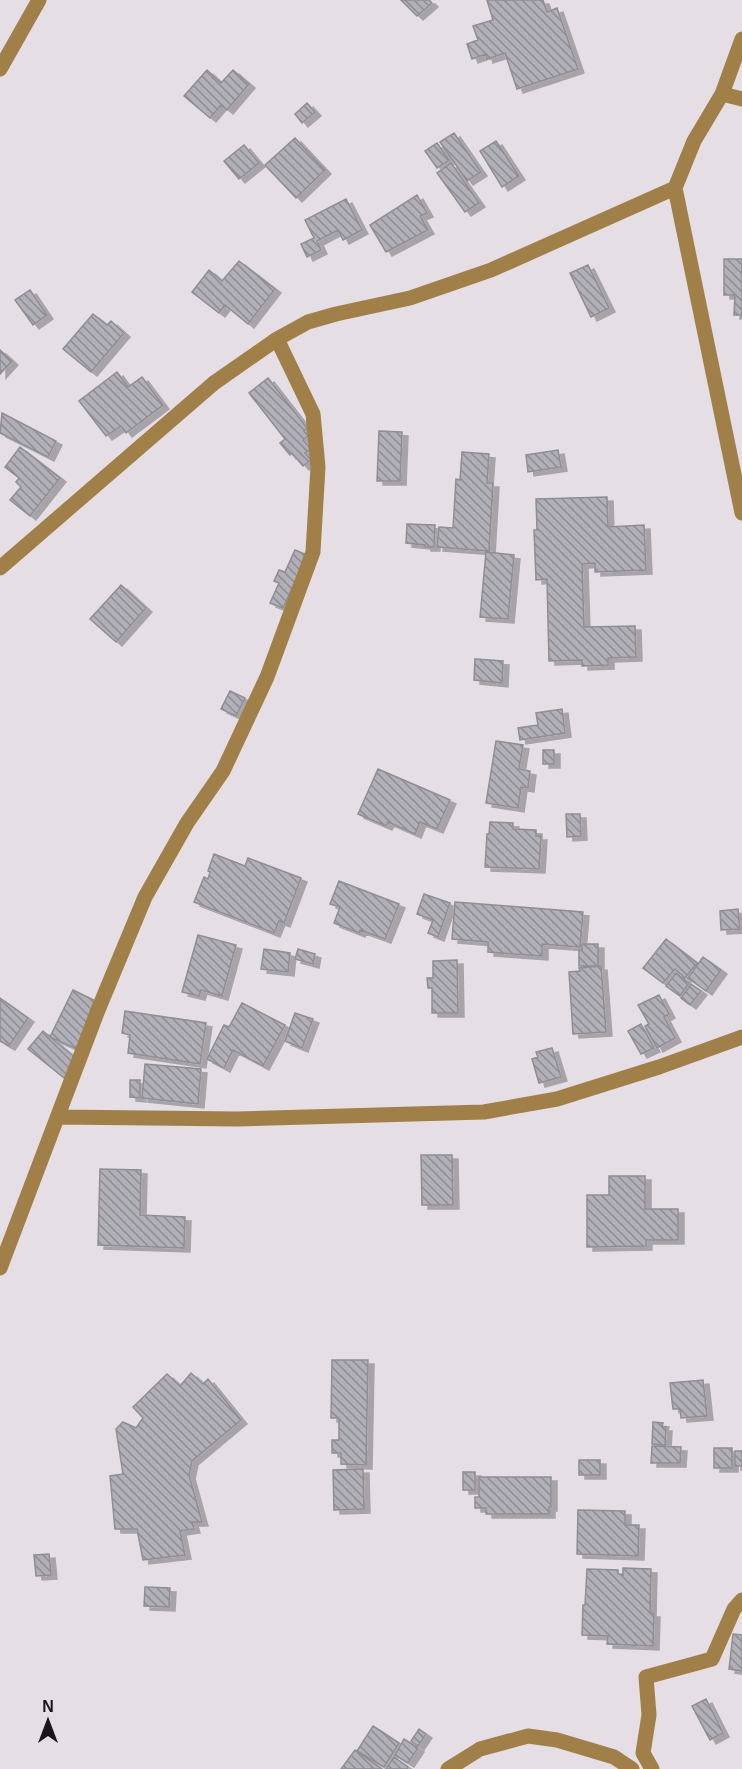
<svg xmlns="http://www.w3.org/2000/svg" width="742" height="1769" font-family="Helvetica,sans-serif">
  <defs>
    <pattern id="building-back-hatch" width="6" height="6" patternUnits="userSpaceOnUse" patternTransform="scale(1.5)"><rect width="6" height="6" fill="#b1afb7"/><path d="M-1 5l2 2M0 0l6 6M5-1l2 2" fill="none" stroke="#8f8d94"/></pattern>
    <filter id="shadow"><feDropShadow dx="6" dy="4" stdDeviation="0" flood-color="#0004"/></filter>
  </defs>
  <rect width="100%" height="100%" fill="#e5dee5"/>
  <!-- building -->
  <path fill="url(#building-back-hatch)" stroke="#908d95" stroke-width="1.5" filter="url(#shadow)" d="M401,0H429L432,3L417,16Z
    M487,0H543L547,12L557,8L578,69L517,89L505,53L487,59L486,54L472,59L467,44L478,40L473,26L493,20Z
    M207,70L221,83L233,70L249,84L227,110L221,105L210,118L184,96Z
    M307,103L315,112L302,123L295,114Z
    M454,133L481,172L467,181L440,142Z
    M295,138L325,170L296,198L265,165Z
    M496,141L519,176L502,187L480,151Z
    M437,143L449,160L437,168L425,151Z
    M244,145L259,163L239,179L224,161Z
    M451,163L479,203L465,212L437,173Z
    M417,195L427,213L420,216L428,230L386,252L370,225Z
    M346,199L362,230L343,240L338,230L317,241L321,250L307,257L301,244L314,238L305,220Z
    M724,259H742V315H734L735,295H724Z
    M239,261L275,289L248,324L225,305L219,313L192,292L209,270L222,281Z
    M588,265L609,308L591,317L570,273Z
    M30,290L47,315L33,325L15,300Z
    M93,314L107,325L111,321L124,333L91,372L63,349Z
    M0,350L12,361L0,374Z
    M117,372L128,387L142,377L163,405L126,433L121,426L106,436L79,401Z
    M268,378L307,428L304,431L308,436L303,440L311,449L305,453L311,460L303,466L292,453L290,455L280,443L285,439L249,393Z
    M2,413L56,441L48,457L0,433Z
    M379,431L402,432L400,481H377Z
    M20,447L60,478L30,516L10,500L21,487L16,482L19,478L5,467Z
    M558,450L561,467L528,472L526,455Z
    M462,452L489,454L487,483H493L489,551L437,547L439,527L453,528L456,479L460,480Z
    M607,497L608,527L644,525L646,570L595,572V563L582,564L584,627L635,626L636,657L608,658V665L582,666V660L549,661L547,579L536,580L534,530H537L536,499Z
    M407,524L435,525L434,547H425V545L406,543Z
    M295,550L307,555L283,608L270,603L279,583L274,581L279,570L285,572Z
    M486,552L514,555L508,619L480,617Z
    M121,585L146,608L116,642L90,619Z
    M475,659L503,661L502,683L474,680Z
    M230,691L245,698L236,716L221,709Z
    M562,709L565,733L520,740L518,728L538,725L536,713Z
    M496,741L523,745L519,769L530,771L528,788L521,787L518,808L486,803Z
    M543,750H554V764H543Z
    M378,769L450,800L437,829L420,822L415,834L388,822L386,826L358,814Z
    M566,814H580L581,836L567,837Z
    M490,822L513,823V829L536,830V836H541L539,869L485,867L487,834H489Z
    M214,854L245,866L248,858L301,878L284,923L279,921L274,933L194,902L204,877L208,879L210,872L208,871Z
    M339,881L399,904L385,939L360,930L359,933L334,923L340,907L330,904Z
    M424,894L450,903L438,937L428,933L433,920L417,914Z
    M455,902L583,912L580,947L542,944V956L488,952V942L452,939Z
    M738,909L740,929L721,930L720,911Z
    M198,935L236,945L222,996L201,990L199,996L182,992Z
    M666,939L697,963L685,978L675,969L663,983L643,968Z
    M582,944H598V966H579V950H582Z
    M264,949L290,953L288,972L261,969Z
    M298,949L315,954L313,964L295,959Z
    M703,957L721,970L706,991L688,978Z
    M457,960L458,1013H432V988H428L427,978H433V961Z
    M601,966L606,1032L573,1034L569,972L580,971L579,968Z
    M676,973L689,983L680,996L666,986Z
    M691,984L701,991L690,1005L681,998Z
    M73,990L100,1003L77,1049L50,1037Z
    M659,995L669,1014L664,1017L675,1038L657,1048L645,1026L649,1024L638,1005Z
    M0,998L28,1018L9,1046L0,1041Z
    M242,1003L285,1025L263,1066L233,1050L224,1068L207,1059L224,1025L229,1027Z
    M125,1011L206,1023L200,1064L128,1053L130,1035L122,1033Z
    M295,1013L313,1019L302,1048L285,1041Z
    M641,1024L654,1048L641,1054L628,1031Z
    M43,1031L78,1060L64,1078L28,1049Z
    M552,1048L561,1077L539,1083L532,1059L538,1057L536,1052Z
    M145,1064L201,1069L198,1104L142,1098Z
    M130,1080H140V1098L130,1097Z
    M421,1155H452L453,1205H422Z
    M100,1169L141,1170L140,1215L185,1217L184,1248L98,1245Z
    M609,1176H645V1209H678V1240H646V1246L587,1247V1195H609Z
    M332,1360H368L366,1465L341,1464V1453H332V1440H339V1418H331Z
    M191,1373L203,1384L208,1379L241,1420L192,1461L189,1475L202,1522H192L194,1529L180,1531L185,1555L143,1560L137,1529H115L110,1476L123,1474L116,1429L123,1422L136,1428L143,1418L133,1407L167,1374L180,1386Z
    M703,1380L707,1416L681,1418L680,1409H673L670,1383Z
    M653,1422L663,1423L662,1427H666L665,1445L652,1444Z
    M652,1446L681,1447L680,1463H651Z
    M714,1448H732V1468H714Z
    M735,1451H742V1466H735Z
    M579,1460H600V1475H579Z
    M363,1469L364,1509L334,1510L333,1470Z
    M463,1472H475V1490H463Z
    M479,1477H551V1507H549V1514H486V1508H475V1497H479Z
    M578,1510L625,1511V1525H639L638,1556L577,1554Z
    M49,1554L51,1575L36,1576L34,1555Z
    M623,1568L651,1569L650,1613H654L653,1646L607,1644L608,1636L582,1635L583,1605H585L587,1569L618,1570V1574L623,1575Z
    M145,1587L170,1588L169,1607L144,1606Z
    M733,1634L742,1635V1671L729,1669Z
    M706,1699L723,1733L710,1740L692,1706Z
    M373,1726L399,1743L384,1767L357,1751Z
    M419,1729L426,1734L418,1746L411,1741Z
    M404,1739L418,1748L408,1763L395,1755Z
    M355,1750L382,1769H341Z
    M394,1757L408,1767L407,1769H386Z"/>
  <g fill="none" stroke-linecap="round" stroke-linejoin="round">
    <!-- minor -->
    <path stroke="#a07f48" stroke-width="15" d="M742,39L722,94L694,141L675,188L742,513
      M0,69L39,0
      M722,94L742,99
      M0,568L214,383L277,339L308,322L336,314L410,298L491,270L675,188
      M59,1117L237,1119L484,1112L557,1099L659,1067L742,1037
      M0,1268L98,1010L145,897L187,823L223,771L267,677L313,552L318,467L313,414L277,339
      M448,1769L480,1749L528,1736L557,1740L614,1757L632,1769
      M652,1769L643,1753L649,1715L646,1677L712,1659L734,1609L742,1600"/>
  </g>
  <!-- north arrow -->
  <g transform="translate(48 1721)" stroke="#e5dee5" stroke-width="4.5" paint-order="stroke">
  <path d="M0-4.5L10 22L0 15L-10 22Z" fill="#181618"/>
  <text y="-9" font-size="16" font-weight="bold" text-anchor="middle" fill="#181618">N</text>
  </g>
</svg>
